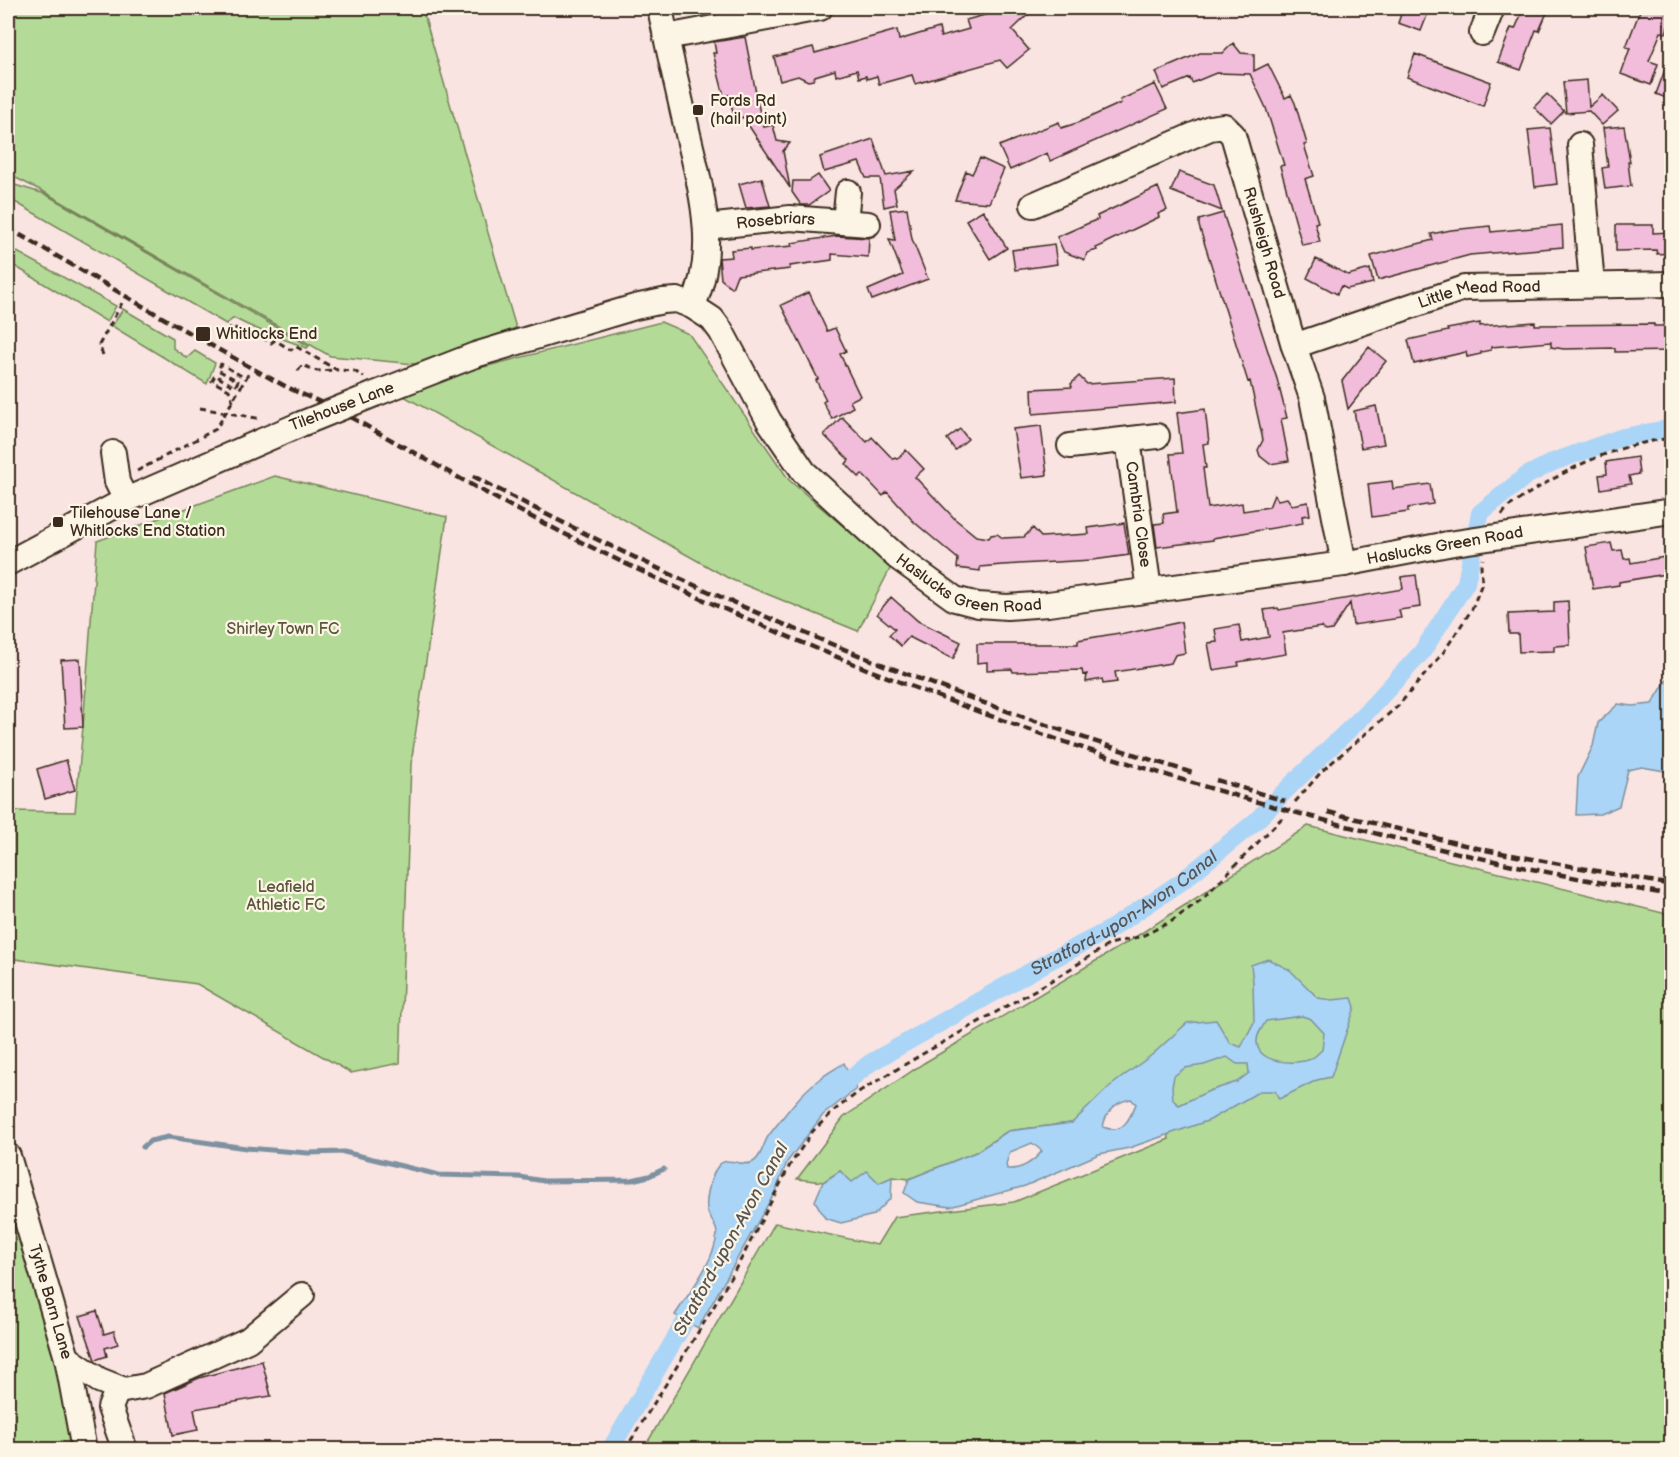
<svg xmlns="http://www.w3.org/2000/svg" width="1679" height="1457" font-family="'Balsamiq Sans',sans-serif">
  <rect width="100%" height="100%" fill="#f9e4e2"/>
  <filter id="ink" filterUnits="userSpaceOnUse"><feTurbulence type="fractalNoise" baseFrequency=".0167" numOctaves="2"/><feDisplacementMap in="SourceGraphic" scale="12" xChannelSelector="R" yChannelSelector="G"/><feConvolveMatrix kernelMatrix="1 2 1 2 8 2 1 2 1" color-interpolation-filters="sRGB"/></filter>
  <g filter="url(#ink)">
    <!-- green -->
    <path fill="#b3db97" stroke="#77825a" stroke-width="1.5" d="M8,8H422L516,328L415,364L330,356L46,193L8,174Z
      M8,183L45,194L309,346L307,348C282,338 256,331 234,318L226,324L8,198Z
      M8,247L116,306L107,322L8,262Z
      M123,309L173,338V348L187,358L195,351L215,363L207,384L112,326Z
      M661,322L689,334L789,480L891,567L858,631L730,579L400,394L460,373Z
      M275,476L447,517L411,764L400,1063L351,1073L197,984L8,958V811L75,812L83,727L97,541Z
      M1308,826L1671,915V1449L643,1450L775,1223L877,1245L894,1217L1014,1202L1169,1139L1154,1055L1072,1123L1008,1131L976,1152L909,1179L893,1177L879,1183H852L840,1171L823,1182L797,1179L844,1117L924,1063L1126,943Z
      M8,1194L61,1363L74,1449H8Z"/>
    <!-- water -->
    <path fill="#abd5f6" stroke="#7e91a0" stroke-width="1.5" fill-rule="evenodd" d="M1671,673V772L1642,767L1628,770L1619,806L1600,814L1576,815L1578,777L1593,746L1598,723L1618,704L1632,706L1652,704Z
      M1268,959L1290,970L1318,998L1332,1000L1352,998L1355,1007L1331,1077L1317,1080L1279,1099L1275,1091H1260L1210,1120L1129,1148L1099,1154L1025,1186L950,1207L917,1202L904,1193L909,1179L976,1152L1008,1131L1072,1123L1109,1087L1153,1054L1187,1023L1216,1020L1230,1043L1241,1047L1254,1022L1253,982L1251,965ZM1302,1016L1311,1019L1324,1033L1322,1050C1319,1052 1315,1057 1311,1059C1296,1065 1259,1064 1257,1043C1256,1035 1262,1028 1266,1021ZM1227,1057L1237,1064H1248L1249,1073L1237,1082L1209,1091L1179,1105L1173,1100L1172,1087L1174,1076L1185,1068L1204,1065ZM1131,1099L1136,1104C1129,1120 1123,1135 1103,1127C1106,1111 1115,1102 1131,1099ZM1032,1143L1042,1151C1033,1162 1022,1170 1007,1169L1006,1164L1010,1152Z
      M844,1063L856,1089L823,1115L787,1162L776,1190L698,1328L675,1315C689,1293 715,1260 717,1234C717,1226 711,1221 708,1213C704,1202 710,1180 716,1169C726,1152 742,1169 753,1162C762,1157 763,1143 769,1135C784,1116 798,1096 817,1081C825,1074 835,1069 844,1063Z
      M840,1171L852,1182L867,1171L879,1183L892,1177L891,1198L874,1215L841,1223L825,1218L815,1201L823,1182Z"/>
    <g fill="none" stroke-linecap="round" stroke-linejoin="round">
      <!-- stream -->
      <path stroke="#7e91a0" stroke-width="5" d="M143,1147L150,1141L168,1137L246,1148L308,1153L344,1152L439,1175L519,1177L544,1181L632,1180L649,1176L664,1169"/>
      <!-- canal -->
      <g stroke="#abd5f6" stroke-width="18">
        <path id="s1" d="M832,1094L870,1063L1051,960L1109,930L1181,882L1256,821L1293,783L1362,717L1422,652L1466,583L1480,513L1526,476L1553,462L1623,437L1672,428"/>
        <path d="M610,1450L697,1301"/>
      </g>
    </g>
    <!-- building -->
    <path fill="#f1bdda" stroke="#3b2a1e" stroke-width="1.5" d="M998,8H1035L1012,30L1029,50L1007,68L1000,60L915,84L912,75L879,84L877,76L867,79L866,76L859,78L857,70L836,76L835,70L815,76L813,80L808,81L798,76L780,81L774,57L813,47L815,53L897,30L899,40L939,28L941,37L969,29L966,20L992,13Z
      M1403,8H1430L1421,31L1398,23Z
      M1524,8H1549L1539,31L1536,30L1521,70L1498,62L1511,28L1515,29Z
      M1641,8H1671V18L1666,33L1661,32L1649,61L1658,64L1651,85L1621,74L1630,48L1626,47Z
      M745,37L761,119H763L764,127L773,125L777,141L790,143L783,151L790,188L743,117L735,121L729,95L724,96L713,53H716L714,42Z
      M1233,43L1241,53L1254,54V71L1268,64L1285,98L1291,95L1295,103L1307,144L1304,145L1314,176L1305,179L1318,222L1315,223L1320,242L1302,245L1280,166L1284,165L1266,108L1250,74L1216,73L1192,83L1190,78L1163,89L1156,72L1200,53H1223Z
      M1415,54L1491,82L1483,106L1407,77Z
      M1670,56L1671,91L1669,99L1656,94Z
      M1587,80L1589,107L1603,95L1618,111L1602,125L1589,111L1566,113L1563,82Z
      M1155,84L1167,109L1050,161L1047,153L1010,170L999,146L1059,122L1061,128L1077,123L1121,103L1120,100Z
      M1547,94L1564,111L1551,124L1534,107Z
      M1624,126L1630,162H1628L1631,186L1605,189L1602,168L1608,167L1603,128Z
      M1550,128L1557,184L1535,187L1528,130Z
      M873,139L886,176L914,171L894,189L897,204L884,207L880,178H866L859,162L824,172L820,157Z
      M980,158L1004,169L989,203L955,200L966,171L972,174Z
      M1179,172L1214,185L1222,211L1171,191Z
      M818,175L829,191L809,205H801L792,192L793,181H809Z
      M762,178L770,206L746,208L739,184Z
      M1158,187L1167,210L1158,214L1159,217L1105,243V244L1096,248L1097,250L1087,253L1085,260L1064,252L1057,237L1098,219L1097,216Z
      M907,208L912,239L928,279L872,300L868,290L903,275L889,239L895,240L890,210Z
      M983,210L1007,248L990,259L966,220Z
      M1223,213L1277,379L1287,418L1281,419L1289,461L1270,464L1260,456L1258,450L1263,440L1250,381L1248,382L1199,226V220Z
      M1562,225L1563,247L1470,255L1378,280L1371,256L1433,240L1431,234L1451,230L1490,226L1491,232Z
      M1616,225H1653V233L1671,232V253L1657,254L1656,250L1616,251Z
      M837,236L869,238L868,257L832,254V260L790,266V269L737,275L732,288L721,279L719,258L732,257L731,250L751,248V250L792,246L791,243Z
      M1054,244L1057,264L1015,270L1012,250Z
      M1316,259L1348,275L1370,269L1373,283L1347,289L1341,286L1337,294L1307,278Z
      M809,292L827,331L835,328L846,351L840,354L860,396L850,401L853,407L832,419L823,402L826,400L816,380L818,379L781,305Z
      M1535,322V325L1654,324V326H1671V351L1615,352V348L1564,349L1551,347V342L1491,347V350L1481,352V354L1467,357L1466,352L1414,364L1408,340L1448,331L1447,329L1480,323V326Z
      M1369,347L1386,361L1348,409L1342,381Z
      M1079,376L1087,384L1175,378L1176,402L1033,414L1032,389L1072,387L1071,384Z
      M1376,406L1384,444L1361,448L1354,411Z
      M1205,409L1209,443L1203,444L1206,468H1203L1208,508L1242,503L1243,511L1269,507L1274,495L1278,500L1287,498L1292,505L1308,502L1310,515L1302,516L1303,523L1213,538V540L1157,547L1154,524L1164,523L1163,514L1177,512L1170,454L1182,453L1177,413Z
      M842,417L867,442L872,437L893,459L895,458L897,459L906,450L924,469L915,477L955,519L976,536L989,538L991,535L997,534L1003,538L1024,537L1033,528L1041,537L1089,534L1088,528L1124,523L1129,555L1093,560L1002,565L980,567V571L957,568L958,559L914,522L887,492L883,496L862,474L859,477L846,464L849,460L824,435Z
      M1041,426L1047,475L1021,478L1013,429Z
      M960,429L968,439L955,450L947,439Z
      M1637,457L1639,474L1629,476L1631,484L1601,489L1599,475L1607,474L1606,462Z
      M1392,481L1393,489L1430,484L1433,504L1408,508V512L1372,517L1368,484Z
      M1611,543L1613,551L1622,550L1624,559L1630,558L1631,563L1671,556V573L1619,582V585L1593,589L1586,547Z
      M1416,575L1420,607L1399,610L1401,618L1353,625L1350,603L1332,630L1326,631L1321,627L1283,633L1286,654L1238,662L1239,666L1213,670L1208,643L1217,642L1215,629L1239,625L1242,642L1269,637L1264,610L1278,608L1279,610L1403,589L1401,577Z
      M891,597L918,621L961,642L953,659L909,637L901,646L889,635L895,629L877,614Z
      M1568,601L1570,645L1554,646V651L1519,652L1518,634H1509L1508,614L1554,612V602Z
      M1181,622L1185,653L1175,655L1171,663L1115,672L1117,682L1103,684L1102,679L1086,682L1087,674L1083,675L1082,670L1013,672L1012,669L987,670V662L977,663V644H1078V640L1119,633L1120,635Z
      M80,659L83,727L65,728L61,660Z
      M66,760L75,790L45,799L37,769Z
      M97,1311L104,1334L114,1331L118,1344L105,1348L107,1356L95,1360L80,1316Z
      M262,1361L271,1396L194,1409L198,1430L173,1435L165,1393L199,1378Z"/>
    <g fill="none" stroke-linecap="round" stroke-linejoin="round">
      <!-- minor casing -->
      <g stroke="#3b2a1e" stroke-width="28">
        <g id="minor">
          <path d="M660,8C668,48 678,89 687,130C700,186 720,252 692,306"/>
          <path d="M1482,33L1492,8"/>
          <path d="M666,37L820,8"/>
          <path d="M1580,145L1592,285"/>
          <path id="s2" d="M1033,205L1210,128L1224,126L1233,135L1294,346L1312,398L1344,564"/>
          <path d="M845,222L848,192"/>
          <path id="s3" d="M706,227L790,218L868,224"/>
          <path id="s4" d="M1294,346L1464,288L1672,284"/>
          <path id="s5" d="M375,394L475,355L635,307L663,301L677,300L692,306L712,319L721,331L769,421L804,472L897,557L955,599L978,605L1007,607L1048,604L1344,564L1448,544"/>
          <path id="s6" d="M1128,440L1149,590"/>
          <path d="M1070,446L1157,436"/>
          <path d="M113,453L117,482L126,500"/>
          <path d="M1509,535L1672,511"/>
          <path d="M8,563L126,500L301,424"/>
          <path id="s7" d="M8,1156L67,1358L84,1450"/>
          <path d="M67,1358L99,1380L124,1390L146,1386L248,1340L302,1295"/>
          <path d="M118,1388L110,1408L125,1450"/>
        </g>
      </g>
      <!-- path -->
      <path stroke="#3b2a1e" stroke-width="3" stroke-dasharray="6 4.5" stroke-linecap="butt" d="M228,332L231,326L252,337L256,334L271,343L275,340L291,350L295,346L337,370L354,371L364,377
        M103,355L99,345L122,303
        M298,371L302,365L317,371L335,370
        M233,402L229,390L212,381L215,375L235,387L238,381L218,370L221,364L240,375L242,370
        M200,408L262,419
        M137,471L216,429L249,373
        M1502,515L1508,507C1561,472 1607,446 1672,438
        M1295,802L1323,770L1398,706L1443,653L1472,609L1482,583L1481,565L1483,559
        M625,1450L710,1313L744,1254L790,1165L813,1131L836,1109L860,1091L926,1052L1049,982L1110,944L1142,936L1172,921L1202,899L1282,818"/>
      <!-- minor -->
      <use href="#minor" stroke="#fcf5e5" stroke-width="24"/>
      <!-- rail -->
      <path stroke="#3b2a1e" stroke-width="4.5" stroke-dasharray="9 4.5" stroke-linecap="butt" d="M8,228C99,280 190,335 283,385C302,395 322,402 341,412C394,441 446,471 499,500C569,537 639,571 711,603C1017,740 1341,840 1672,895
        M473,476C703,599 944,696 1193,773
        M1216,780L1285,801
        M1328,812L1485,850L1672,885"/>
      <!-- minor-bridge casing -->
      <g stroke="#3b2a1e" stroke-width="28" stroke-linecap="butt">
        <path id="minor-bridge" d="M301,424L375,394
          M1448,544L1509,535"/>
      </g>
      <!-- minor-bridge -->
      <use href="#minor-bridge" stroke="#fcf5e5" stroke-width="24"/>
    </g>
  </g>
  <!-- markers -->
  <g fill="#3b2a1e" stroke="#fcf5e5" stroke-width="2">
    <rect x="692" y="104" width="12" height="12" rx="3"/>
    <rect x="195" y="326" width="16" height="16" rx="3"/>
    <rect x="52" y="516" width="12" height="12" rx="3"/>
  </g>
  <g text-anchor="middle" dominant-baseline="central" stroke-width="4.5" stroke-linejoin="round" paint-order="stroke">
    <!-- poi labels -->
    <g font-size="16" fill="#3b2a1e" stroke="#fcf5e5" text-anchor="start">
      <text x="710" y="101">Fords Rd<tspan x="710" dy="18">(hail point)</tspan></text>
      <text x="216" y="334">Whitlocks End</text>
      <text x="70" y="513">Tilehouse Lane /<tspan x="70" dy="18">Whitlocks End Station</tspan></text>
    </g>
    <!-- street labels -->
    <g font-size="16" fill="#3b2a1e" stroke="#fcf5e5">
      <text stroke="none"><textPath href="#s3" startOffset="70">Rosebriars</textPath></text>
      <text stroke="none"><textPath href="#s2" startOffset="332">Rushleigh Road</textPath></text>
      <text stroke="none"><textPath href="#s4" startOffset="194">Little Mead Road</textPath></text>
      <text transform="translate(342 407) rotate(-21)">Tilehouse Lane</text>
      <text stroke="none"><textPath href="#s6" startOffset="75">Cambria Close</textPath></text>
      <text transform="translate(1445 546) rotate(-10)">Haslucks Green Road</text>
      <text stroke="none"><textPath href="#s5" startOffset="742">Haslucks Green Road</textPath></text>
      <text stroke="none"><textPath href="#s7" startOffset="152">Tythe Barn Lane</textPath></text>
    </g>
    <!-- park labels -->
    <g font-size="16" fill="#59563c" stroke="#fcf5e5">
      <text x="283" y="629">Shirley Town FC</text>
      <text x="286" y="887">Leafield<tspan x="286" dy="18">Athletic FC</tspan></text>
    </g>
    <!-- water labels -->
    <g font-size="18" font-style="italic" fill="#575554" stroke="#fcf5e5">
      <text stroke="none"><textPath href="#s1" startOffset="344">Stratford-upon-Avon Canal</textPath></text>
      <text transform="translate(731 1239) rotate(-61)">Stratford-upon-Avon Canal</text>
    </g>
  </g>
  <!-- margin -->
  <rect width="1679" height="1457" fill="none" stroke="#fcf5e5" stroke-width="30"/>
  <rect x="15" y="15" width="1649" height="1427" fill="none" stroke="#3b2a1e" stroke-width="2" filter="url(#ink)"/>
</svg>
